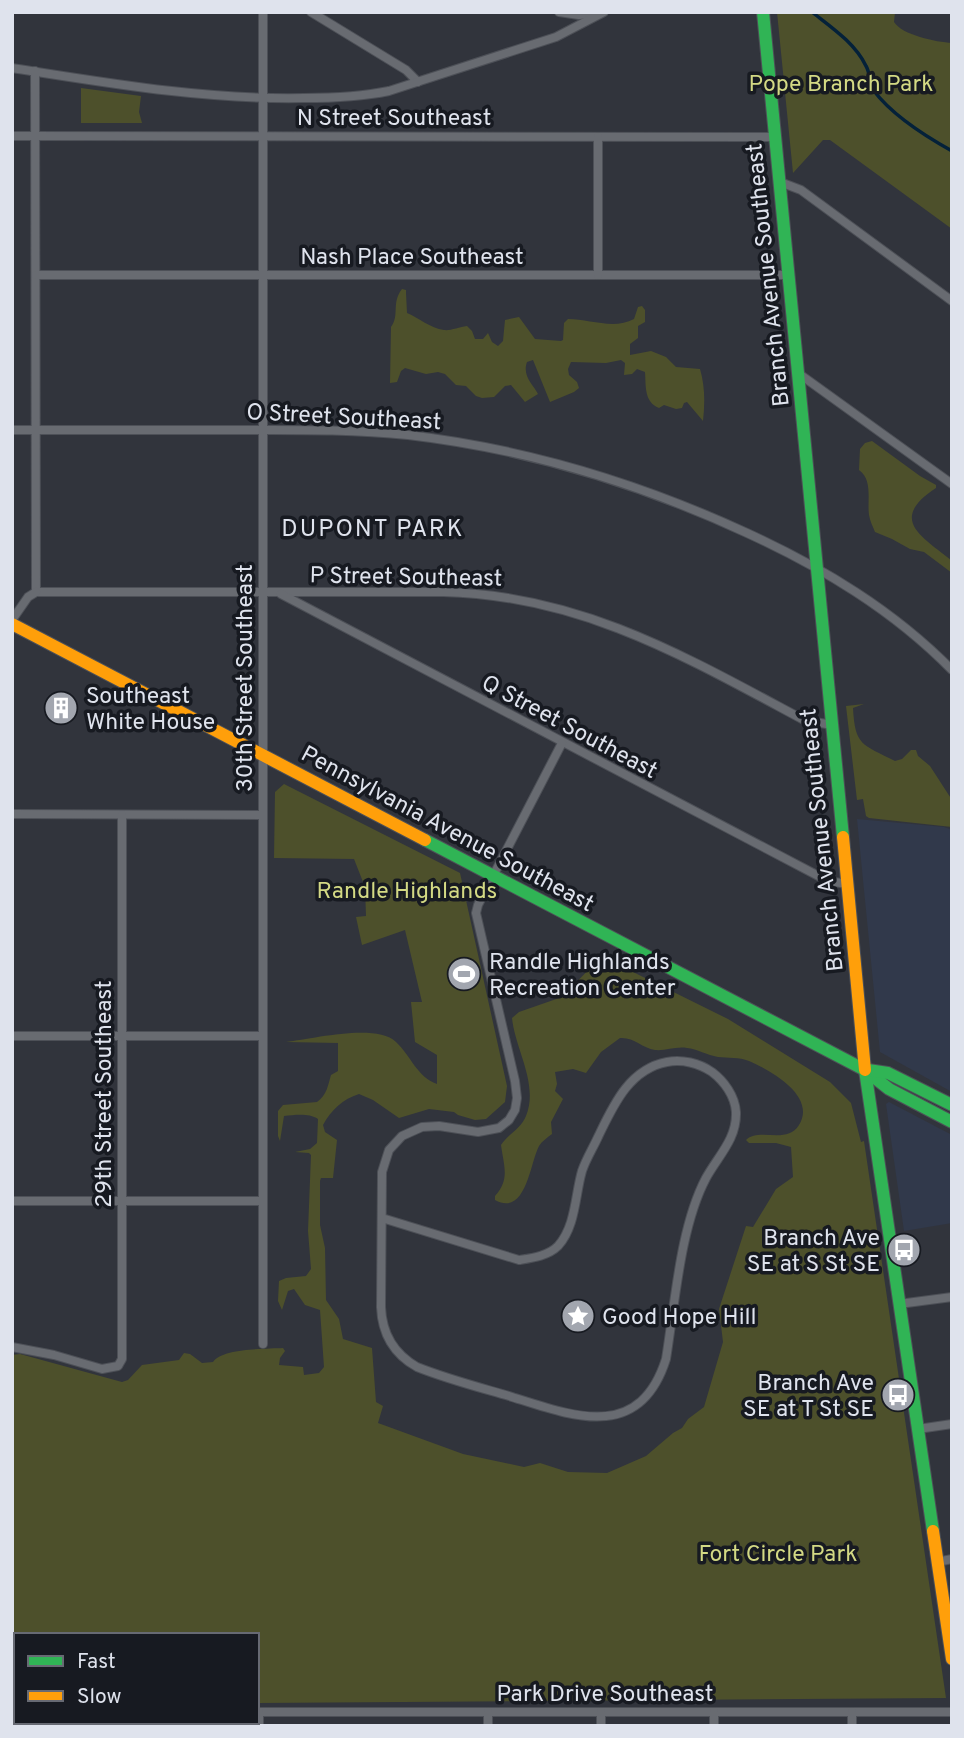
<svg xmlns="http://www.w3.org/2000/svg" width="964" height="1738" font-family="Overpass,sans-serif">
<rect width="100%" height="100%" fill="#31343c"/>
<g fill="#31394b">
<path d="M857,819L944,827L952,830V1092L880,1052Z"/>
<path d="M889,1102L952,1135V1223L904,1231L886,1104Z"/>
</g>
<g fill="#4d502b">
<path d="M777,12H895L894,22C902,35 936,42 952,43V229L830,140H823L793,173Z"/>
<path d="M81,88L141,96L139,112L142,123H81Z"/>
<path d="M402,289L406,290V293L407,313C419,318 430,328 444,330C450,331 459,327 467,326L472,331L475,339H483L488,333L492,342L498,346L503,341L505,320L519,317L535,339L561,341L563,340L564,323L568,319C589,319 614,330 634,319L638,307L642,306L645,310V322L638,326V338L630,344V355L651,351L666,357L676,367L700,369C705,386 705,403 703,421L687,402L684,403L682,408L676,409L664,405L659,408C644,402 646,386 645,372L637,369L632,374L624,375L625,363L621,360L606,363L571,362L568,369L569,375L577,382L579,388L574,392L550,402L533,360L527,362C522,376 533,384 538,394L525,402L511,385L505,386L494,397L482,398L476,396L466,386L456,385L445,374L438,372L426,374L405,368L401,371L397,382L390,383L391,327C400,315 391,303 402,289Z"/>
<path d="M872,441L920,476L936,485V488C887,520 923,537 952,561V573L924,552L910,549L892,539L875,532C873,527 870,521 869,515C867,500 873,480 859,470L860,449L865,443Z"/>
<path d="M864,704L853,708C855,746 862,744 895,761L902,759L911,750H916L918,756L930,766L952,800V827L869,818L866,816L863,799L857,800L846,706Z"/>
<path d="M284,784L460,873L507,1086L505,1102L486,1119L475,1120L458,1115L454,1112L429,1109L399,1118L373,1100L359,1094C343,1099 331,1110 323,1125L325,1132L337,1140L333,1178H321L320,1181V1225L325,1248L326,1300L339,1319L343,1339L372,1348L376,1402L383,1406L378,1423L463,1454L524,1467L540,1463L568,1472L607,1473L646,1456L673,1433L682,1428L688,1419L704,1407L723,1342L719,1309L746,1226L753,1227L776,1189L793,1177L791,1147L776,1143H749L746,1140C759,1127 787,1145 799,1125C817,1096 770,1070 749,1061C739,1057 728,1058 718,1057C707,1055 697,1049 687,1048C676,1046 666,1051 655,1050C642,1048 634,1037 620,1038L601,1052L586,1073L573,1069L555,1072L557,1084L555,1091L563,1099L551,1122L552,1134C547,1138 542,1141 539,1146C530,1163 526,1217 495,1200V1196C510,1179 504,1167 501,1145C508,1134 521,1129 526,1116C539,1084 515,1049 512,1018L519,1012L562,997L597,961H609L629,970L728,1019L830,1082L851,1103L861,1142L864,1141L946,1698L257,1703V1635H16V1722H62L59,1726H12V1355L20,1354L122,1382L128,1380L142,1365L179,1360L184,1353L190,1354L202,1363L213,1362C222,1348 266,1349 283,1348L285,1351L280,1358L279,1365L303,1367L304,1375L319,1373L324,1367L320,1310L305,1305L294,1289L288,1291L282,1310L278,1301L279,1281L286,1278L306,1276L311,1269L308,1231L311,1155L309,1153L295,1152L310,1149L317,1143L318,1119C309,1113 295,1115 284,1116L280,1141L278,1136V1111L283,1105L317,1102C327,1095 328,1085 331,1075L338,1071V1043L286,1042C313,1039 376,1023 396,1042C411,1056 417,1077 437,1084V1055L415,1042L411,1002H422L405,930L362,945L356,917L366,916L365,887L354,859L274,858L275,792Z"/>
</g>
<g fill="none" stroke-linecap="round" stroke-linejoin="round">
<path stroke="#042139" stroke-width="3.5" d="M812,12C831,27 855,43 866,66C871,74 868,84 874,91C893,116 925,136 952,151"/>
<defs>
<g id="street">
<path d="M311,12L406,70L418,82"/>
<path d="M559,12L579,15L597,13"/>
<path d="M12,68C108,83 206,100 304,98C333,98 360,97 389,91L556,37L604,12"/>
<path d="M35,71L36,592"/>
<path d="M12,136L775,137"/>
<path d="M780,182L801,190L952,301"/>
<path d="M36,275H788"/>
<path d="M598,275V137"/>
<path d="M798,373L952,484"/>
<path d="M12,430C86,430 160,430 234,430C292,430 351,429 408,435C527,449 639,483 747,533C823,568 893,610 952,670"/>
<path d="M36,592H443C581,595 686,657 804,720L832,725"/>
<path d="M281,594L828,881L847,884"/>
<path d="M12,620L28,597L36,592"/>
<path d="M12,814L263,815"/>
<path d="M12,1036H262"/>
<path d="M12,1201H262"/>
<path d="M382,1218L519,1260C532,1258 548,1256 558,1246C576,1226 575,1195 582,1171C586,1159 593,1148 598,1137C613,1106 629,1069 667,1062C682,1059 699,1063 712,1072C724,1081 735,1096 736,1112C737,1139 718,1156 706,1178C680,1227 675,1304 666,1359C639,1444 570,1415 509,1396C478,1387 447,1379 417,1367C394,1354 382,1334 381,1307L382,1172L389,1150L402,1136L422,1127L439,1126L478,1132L499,1128L509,1120L515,1110L517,1098L515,1081L476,913L478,905L562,743"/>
<path d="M899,1304L952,1297"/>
<path d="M263,1344V12"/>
<path d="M12,1347L54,1355L102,1369L118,1366L122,1359V815"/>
<path d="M918,1429L952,1424"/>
<path d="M937,1562L952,1559"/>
<path d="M257,1712H952"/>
<path d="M714,1712V1726"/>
<path d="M852,1712V1726"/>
<path d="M124,1726L128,1722"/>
<path d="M259,1726V1712"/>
<path d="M488,1726V1712"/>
<path d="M601,1726V1712"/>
</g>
<g id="fast">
<path d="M763,12L843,837"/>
<path d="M425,840L865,1070L889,1089L952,1122"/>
<path d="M865,1070L933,1531"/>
<path d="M868,1070L888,1073L952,1105"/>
</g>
<g id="slow">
<path d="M12,624L425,840"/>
<path d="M843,837L865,1070"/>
<path d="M933,1531L952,1659"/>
</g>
</defs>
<use href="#street" stroke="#4d5057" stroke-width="10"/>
<use href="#fast" stroke="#4d5057" stroke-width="14"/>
<use href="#slow" stroke="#4d5057" stroke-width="14"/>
<use href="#street" stroke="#686b71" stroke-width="8"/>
<use href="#fast" stroke="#30b455" stroke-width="12"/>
<use href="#slow" stroke="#ff9f0a" stroke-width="12"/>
</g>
<defs>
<symbol id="building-disc" viewBox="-11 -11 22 22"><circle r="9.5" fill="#a2a6af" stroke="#171a21"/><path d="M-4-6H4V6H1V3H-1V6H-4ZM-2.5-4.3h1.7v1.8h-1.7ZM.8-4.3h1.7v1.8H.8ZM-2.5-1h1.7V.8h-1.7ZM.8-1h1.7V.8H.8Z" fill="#fff"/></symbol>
<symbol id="stadium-disc" viewBox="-11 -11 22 22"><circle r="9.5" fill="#a2a6af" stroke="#171a21"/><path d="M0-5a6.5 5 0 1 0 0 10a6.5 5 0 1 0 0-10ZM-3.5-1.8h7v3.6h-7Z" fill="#fff"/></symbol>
<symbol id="bus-disc" viewBox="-11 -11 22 22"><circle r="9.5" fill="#a2a6af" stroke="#171a21"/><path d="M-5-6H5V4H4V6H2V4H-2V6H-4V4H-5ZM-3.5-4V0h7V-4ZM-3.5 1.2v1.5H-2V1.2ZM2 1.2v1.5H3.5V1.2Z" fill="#fff"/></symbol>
<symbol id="sight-disc" viewBox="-11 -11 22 22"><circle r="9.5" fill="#a2a6af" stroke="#171a21"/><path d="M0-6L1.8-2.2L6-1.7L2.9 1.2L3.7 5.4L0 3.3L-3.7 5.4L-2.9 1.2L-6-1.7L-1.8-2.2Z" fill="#fff"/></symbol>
</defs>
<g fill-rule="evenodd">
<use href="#building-disc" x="42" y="689" width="38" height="38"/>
<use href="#stadium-disc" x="445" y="955" width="38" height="38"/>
<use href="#bus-disc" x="885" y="1231" width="38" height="38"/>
<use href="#sight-disc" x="559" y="1297" width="38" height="38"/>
<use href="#bus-disc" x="879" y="1376" width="38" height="38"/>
</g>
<g text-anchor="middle" stroke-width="7" stroke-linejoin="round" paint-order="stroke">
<g font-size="23" fill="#d3d984" stroke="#171a21">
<text x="841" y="91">Pope Branch Park</text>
<text x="407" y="898">Randle Highlands</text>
<text x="778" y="1561">Fort Circle Park</text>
</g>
<g font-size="23" fill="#dfe3ed" stroke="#171a21">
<text x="394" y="125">N Street Southeast</text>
<text x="412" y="264">Nash Place Southeast</text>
<text transform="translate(767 275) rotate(-96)" y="8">Branch Avenue Southeast</text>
<text transform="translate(344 416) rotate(3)" y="8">O Street Southeast</text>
<text transform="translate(406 576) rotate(1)" y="8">P Street Southeast</text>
<text transform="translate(244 678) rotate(-90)" y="8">30th Street Southeast</text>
<text transform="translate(570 726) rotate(28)" y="8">Q Street Southeast</text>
<text transform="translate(448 828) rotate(28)" y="8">Pennsylvania Avenue Southeast</text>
<text transform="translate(821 840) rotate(-96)" y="8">Branch Avenue Southeast</text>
<text transform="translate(103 1094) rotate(-90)" y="8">29th Street Southeast</text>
<text x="605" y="1701">Park Drive Southeast</text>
</g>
<g font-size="23" fill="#dfe3ed" stroke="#171a21" text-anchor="start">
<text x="86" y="703">Southeast<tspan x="86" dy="26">White House</tspan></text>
<text x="489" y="969">Randle Highlands<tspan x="489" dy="26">Recreation Center</tspan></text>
<text x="880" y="1245" text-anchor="end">Branch Ave<tspan x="880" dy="26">SE at S St SE</tspan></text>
<text x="602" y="1324">Good Hope Hill</text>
<text x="874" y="1390" text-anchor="end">Branch Ave<tspan x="874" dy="26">SE at T St SE</tspan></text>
</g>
<g font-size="24" letter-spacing="2" fill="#dfe3ed" stroke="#171a21">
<text x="373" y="536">DUPONT PARK</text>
</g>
</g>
<rect width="964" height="1738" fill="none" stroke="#dfe3ed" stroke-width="28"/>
<rect x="14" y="1633" width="245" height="91" fill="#171a21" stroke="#676a73" stroke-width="2"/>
<rect x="28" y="1656" width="35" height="10" fill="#30b455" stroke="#676a73" stroke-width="2"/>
<text x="77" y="1668" font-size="21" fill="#dfe3ed">Fast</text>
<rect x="28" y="1691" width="35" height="10" fill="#ff9f0a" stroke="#676a73" stroke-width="2"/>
<text x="77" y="1703" font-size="21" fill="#dfe3ed">Slow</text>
</svg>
